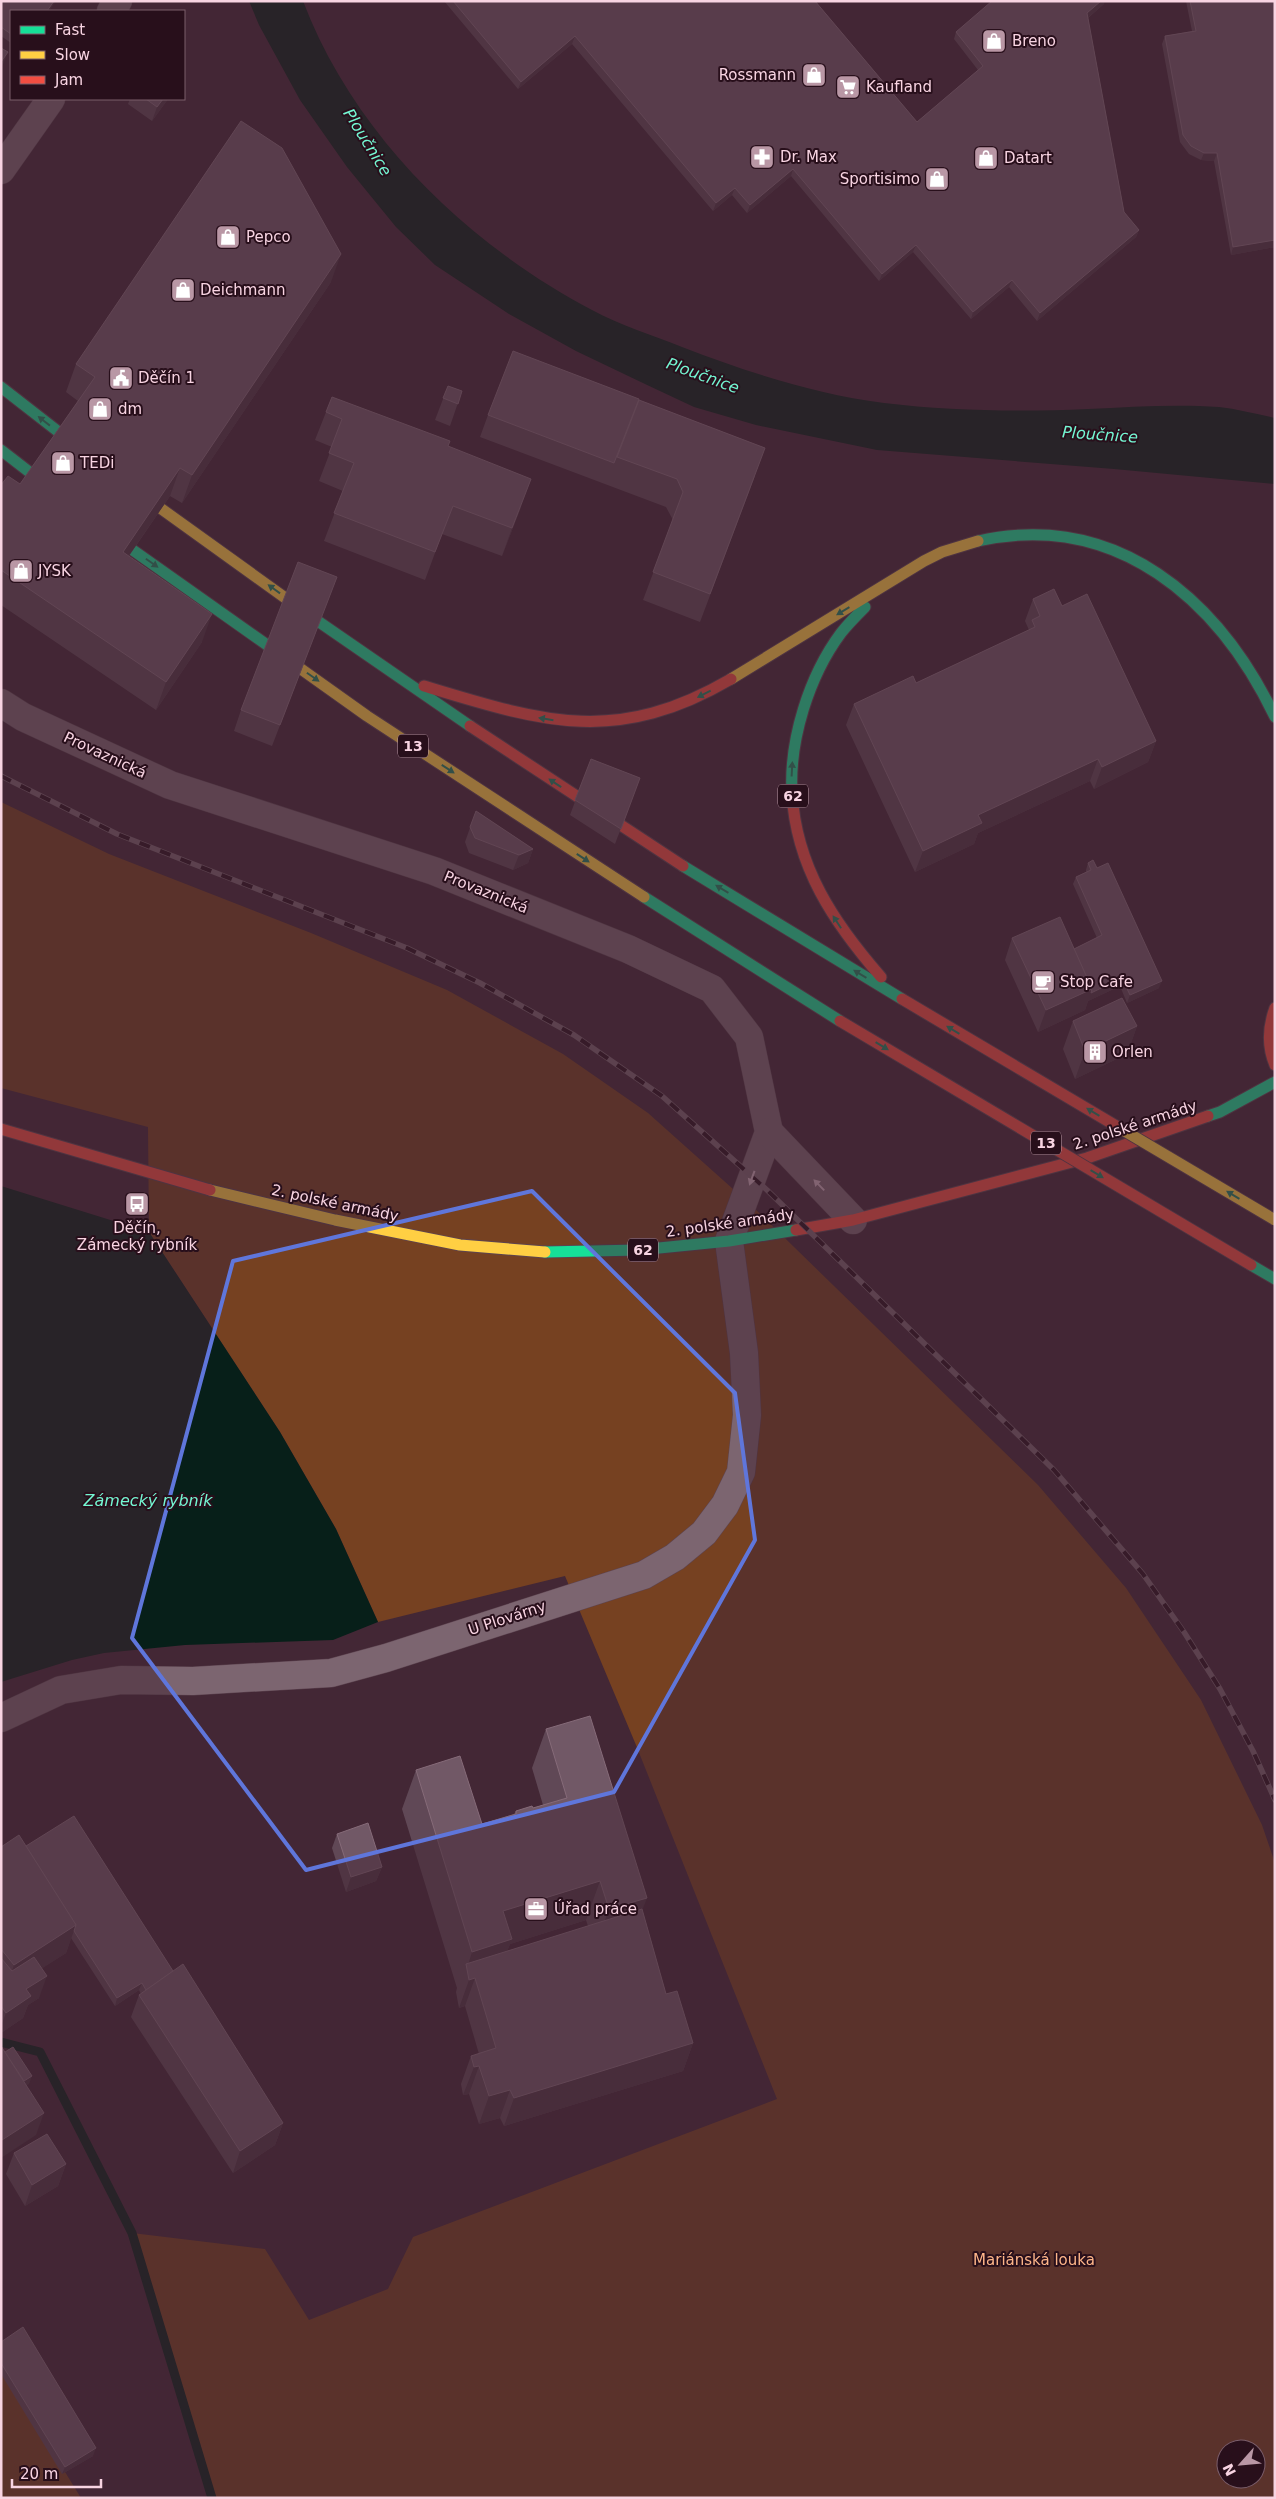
<svg xmlns="http://www.w3.org/2000/svg" width="1276" height="2499" font-family="'DejaVu Sans',sans-serif">
<rect width="100%" height="100%" fill="#432735"/>
<g fill="#764121" fill-rule="evenodd">
<path d="M1,802L109,854L311,933L447,990L563,1054L648,1113L752,1206L1038,1485L1126,1588L1201,1700L1262,1825L1275,1863V2498H212L132,2233L265,2249L309,2320L388,2289L413,2237L777,2099L636,1745L565,1576L378,1622L336,1529L280,1432L149,1232L148,1127L1,1088ZM1226,2449H1256V2479H1226Z"/>
<path d="M1,2368L81,2498H1Z"/>
</g>
<g fill="#071f19">
<path d="M249,1H303C354,135 467,244 592,310C620,325 652,335 682,347C747,372 814,394 884,403C951,411 1021,412 1088,409C1132,407 1175,404 1219,407C1237,409 1256,414 1275,418V484L1114,469L877,450L756,425L694,407L645,384L576,351L509,314L435,265L396,227L347,167L300,100L259,25Z"/>
<path d="M1,1186L149,1232L280,1432L336,1529L378,1622L333,1640L185,1645L104,1653L72,1660L1,1682Z"/>
</g>
<g fill="none" stroke-linecap="round" stroke-linejoin="round">
<path stroke="#071f19" stroke-width="9" d="M1,2042L40,2052L132,2233L212,2498"/>
<defs>
<g id="street">
<path d="M111,11L118,1"/>
<path d="M1,170L51,99"/>
<path d="M1,703L23,717L170,785L434,871L628,949L712,989L749,1037L769,1132L729,1241L744,1353L747,1415L741,1472L725,1505L704,1533L675,1557L644,1575L386,1658L331,1673L193,1681L121,1680L61,1690L1,1718"/>
<path d="M769,1132L853,1220"/>
</g>
<g id="fast">
<path d="M1,387L87,454"/>
<path d="M1,450L59,495"/>
<path d="M103,529L294,664"/>
<path d="M978,541C1117,510 1219,600 1275,717"/>
<path d="M309,615L470,726"/>
<path d="M792,793C789,740 809,676 841,633C848,624 857,615 865,607"/>
<path d="M683,866L902,999"/>
<path d="M644,897L840,1021"/>
<path d="M1208,1116L1220,1112L1275,1082"/>
<path d="M545,1252L639,1250L729,1241L796,1230"/>
<path d="M1251,1265L1275,1279"/>
</g>
<g id="slow">
<path d="M131,487L309,615"/>
<path d="M294,664L367,716L644,897"/>
<path d="M731,679L924,561L942,552L978,541"/>
<path d="M210,1190L335,1220L460,1245L545,1252"/>
</g>
<g id="jam">
<path d="M424,686C543,722 616,746 731,679"/>
<path d="M470,726L683,866"/>
<path d="M792,793C796,867 834,923 881,977"/>
<path d="M1275,1008C1268,1027 1267,1046 1275,1065"/>
<path d="M1,1129L210,1190"/>
<path d="M796,1230L853,1220L1087,1158L1208,1116"/>
</g>
</defs>
<use href="#street" stroke="#5d4450" stroke-width="29"/>
<use href="#fast" stroke="#5d4450" stroke-width="13"/>
<use href="#slow" stroke="#5d4450" stroke-width="13"/>
<use href="#jam" stroke="#5d4450" stroke-width="13"/>
<use href="#street" stroke="#7c6570" stroke-width="28"/>
<use href="#fast" stroke="#16e098" stroke-width="11"/>
<use href="#slow" stroke="#ffcf43" stroke-width="11"/>
<use href="#jam" stroke="#f24e42" stroke-width="11"/>
<defs>
<path id="rail" d="M1,776L117,834L407,948L480,983L574,1035L662,1096L767,1190L1054,1470L1143,1574L1184,1632L1220,1689L1253,1751L1275,1800"/>
</defs>
<use href="#rail" stroke="#7a636e" stroke-width="5.5"/>
<use href="#rail" stroke="#280f1b" stroke-width="4" stroke-dasharray="11" stroke-linecap="butt"/>
<defs>
<path id="slow-bridge" d="M1123,1130L1275,1220"/>
<g id="jam-bridge">
<path d="M902,999L1123,1130"/>
<path d="M840,1021L1251,1265"/>
</g>
</defs>
<use href="#slow-bridge" stroke="#5d4450" stroke-width="13" stroke-linecap="butt"/>
<use href="#jam-bridge" stroke="#5d4450" stroke-width="13" stroke-linecap="butt"/>
<use href="#slow-bridge" stroke="#ffcf43" stroke-width="11"/>
<use href="#jam-bridge" stroke="#f24e42" stroke-width="11"/>
</g>
<g fill="#604856" fill-rule="evenodd">
<path d="M1,1L11,11V43L1,36Z"/>
<path d="M444,1H815L917,122L978,70L954,39L956,32L1104,4L1088,18L1124,212L1139,230L1136,237L1037,321L1009,287L971,319L913,252L879,281L791,176L747,213L732,195L713,211L572,44L518,89Z"/>
<path d="M1186,1H1275V247L1231,255L1214,161L1201,160L1189,154L1180,142L1162,44L1165,36L1192,31Z"/>
<path d="M130,99H168L152,121L128,104Z"/>
<path d="M331,282L182,503L170,496L129,556L202,642L156,710L1,605V485L20,484L78,401L66,392L76,364Z"/>
<path d="M448,386L462,391L450,426L435,420Z"/>
<path d="M332,397L448,446L521,507L502,556L442,534L425,580L324,541L343,491L319,481L332,447L315,440Z"/>
<path d="M639,400L755,476L700,622L643,600L673,520L666,507L480,437L488,415Z"/>
<path d="M337,577L272,746L234,731L241,710Z"/>
<path d="M1033,599L1062,606L1156,741L1148,762L1094,789L1090,781L978,833L974,844L915,872L846,725L854,704L916,683L1029,630L1025,621Z"/>
<path d="M591,759L640,778L615,844L570,815Z"/>
<path d="M476,811L533,849L528,863L513,870L469,853L465,842Z"/>
<path d="M1088,863L1097,868L1159,988L1127,1003L1120,986L1088,1001L1085,1010L1038,1032L1005,960L1012,938L1074,949L1097,938L1073,884L1076,877L1086,872V870Z"/>
<path d="M1073,1021L1137,1026L1127,1054L1075,1079L1063,1049Z"/>
<path d="M546,1729L642,1909L666,1994L693,2043L683,2071L504,2126L500,2118L479,2124L469,2094L463,2095L461,2084L471,2056L479,2054L465,2006L459,2008L456,1992L457,1988L402,1809L416,1770L482,1824L514,1814L516,1811L533,1808L543,1805L532,1768ZM586,1920L588,1926L507,1951L510,1944Z"/>
<path d="M337,1834L382,1867L376,1881L346,1892L332,1848Z"/>
<path d="M26,1846L173,1971L283,2123L275,2145L233,2173L131,2017L139,1995L141,1994L139,1990L115,2006L71,1938L66,1953L42,1968L39,1998L28,2005L23,2018L1,2033V1847Z"/>
<path d="M14,2153L66,2164L58,2186L25,2206L6,2174Z"/>
<path d="M1,2342L93,2456L62,2474L1,2374Z"/>
</g>
<g fill="#4e3543">
<path d="M54,1H56L49,11H47Z"/>
<path d="M1101,1H1105L1104,4L1084,21L1087,13Z"/>
<path d="M575,36L572,44L518,89L521,82Z"/>
<path d="M8,52L1,69V62Z"/>
<path d="M163,99H168L152,121L157,107Z"/>
<path d="M1204,153H1217L1214,161L1201,160Z"/>
<path d="M793,169L791,176L747,213L750,205Z"/>
<path d="M735,188L732,195L713,211L716,203Z"/>
<path d="M1139,230L1136,237L1037,321L1040,313Z"/>
<path d="M1275,240V247L1231,255L1233,247Z"/>
<path d="M916,245L913,252L879,281L882,274Z"/>
<path d="M341,254L331,282L182,503L192,475Z"/>
<path d="M1012,280L1009,287L971,319L973,312Z"/>
<path d="M180,468L170,496L112,580L123,552Z"/>
<path d="M531,479L521,507L502,556L512,528Z"/>
<path d="M212,614L202,642L156,710L166,682Z"/>
<path d="M1156,741L1148,762L1094,789L1102,767Z"/>
<path d="M1098,759L1090,781L978,833L974,844L915,872L923,851L978,815Z"/>
<path d="M533,849L528,863L513,870L519,855Z"/>
<path d="M1122,978L1120,986L1088,1001L1085,1010L1038,1032L1046,1010L1092,989Z"/>
<path d="M1162,981L1159,988L1127,1003L1130,995Z"/>
<path d="M1137,1026L1127,1054L1075,1079L1085,1051Z"/>
<path d="M382,1867L376,1881L346,1892L351,1877Z"/>
<path d="M600,1881L586,1920L510,1944L497,1979L475,1978L465,2006L459,2008L469,1980L467,1968L472,1952L503,1911Z"/>
<path d="M647,1898L632,1937L595,1948L609,1909Z"/>
<path d="M76,1925L66,1953L4,1993L14,1965Z"/>
<path d="M47,1976L39,1998L28,2005L23,2018L1,2033V2026L6,2013L26,1989Z"/>
<path d="M142,1983L139,1990L115,2006L117,1998Z"/>
<path d="M693,2043L683,2071L504,2126L514,2098Z"/>
<path d="M479,2066L469,2094L463,2095L474,2067Z"/>
<path d="M32,2076L29,2084L11,2095L14,2088Z"/>
<path d="M510,2090L500,2118L479,2124L489,2096Z"/>
<path d="M44,2113L36,2135L1,2158V2143L2,2140Z"/>
<path d="M283,2123L275,2145L233,2173L240,2151Z"/>
<path d="M66,2164L58,2186L25,2206L32,2185Z"/>
<path d="M96,2448L93,2456L62,2474L65,2467Z"/>
</g>
<g fill="#715866" stroke="#866b79">
<path d="M1,1H54L47,11H11V34L1,27Z"/>
<path d="M453,1H815L917,122L983,66L956,32L992,1H1101L1087,13L1124,212L1139,230L1040,313L1012,280L973,312L916,245L882,274L793,169L750,205L735,188L716,203L575,36L521,82Z"/>
<path d="M1190,1H1275V240L1233,247L1217,153H1204L1191,146L1183,135L1165,36L1196,31Z"/>
<path d="M1,48L8,52L1,62Z"/>
<path d="M146,99H163L157,107Z"/>
<path d="M241,121L282,148L341,254L192,475L180,468L123,552L212,614L166,682L1,570V485L8,476L20,484L95,377L76,364Z"/>
<path d="M513,351L639,399L614,463L488,415Z"/>
<path d="M448,386L462,391L458,404L443,398Z"/>
<path d="M332,397L450,441L448,446L531,479L512,528L453,506L435,552L334,513L354,463L329,453L342,419L326,412Z"/>
<path d="M639,400L765,448L710,594L653,572L683,492L677,479L617,457Z"/>
<path d="M298,562L337,577L280,725L241,710Z"/>
<path d="M1054,589L1062,606L1087,594L1156,741L1102,767L1098,759L978,815L982,823L923,851L854,704L913,676L916,683L1035,627L1032,620L1040,616L1033,599Z"/>
<path d="M591,759L640,778L621,829L575,800Z"/>
<path d="M476,811L533,849L519,855L475,838L470,827Z"/>
<path d="M1093,860L1097,868L1108,863L1162,981L1130,995L1122,978L1091,993L1092,989L1074,949L1102,935L1076,877L1091,870L1088,863Z"/>
<path d="M1060,917L1092,989L1046,1010L1012,938Z"/>
<path d="M1122,998L1137,1026L1085,1051L1073,1021Z"/>
<path d="M590,1716L647,1898L609,1909L600,1881L503,1911L512,1939L472,1952L416,1770L460,1756L482,1824L516,1814V1811L532,1806L533,1808L567,1798L546,1729Z"/>
<path d="M74,1816L173,1971L146,1990L142,1983L117,1998L74,1931L76,1925L26,1846Z"/>
<path d="M368,1823L382,1867L351,1877L337,1834Z"/>
<path d="M19,1835L76,1925L14,1965L1,1949V1847Z"/>
<path d="M642,1909L666,1994L677,1991L693,2043L514,2098L510,2090L489,2096L479,2066L474,2067L471,2056L496,2048L475,1978L469,1980L466,1964Z"/>
<path d="M34,1957L47,1976L26,1989L31,1996L6,2013L1,2006V1958L12,1971Z"/>
<path d="M183,1964L283,2123L240,2151L139,1995Z"/>
<path d="M1,2046L44,2113L2,2140L1,2139Z"/>
<path d="M13,2047L32,2076L24,2081L5,2052Z"/>
<path d="M47,2134L66,2164L32,2185L14,2153Z"/>
<path d="M23,2327L96,2448L65,2467L1,2363V2342Z"/>
</g>
<defs><path id="oneway-solid" d="M-6-.8H1V-3.2L6.5 0L1 3.2V.8H-6Z" transform="scale(1.25)"/></defs>
<g fill="#1e8260">
<use href="#oneway-solid" transform="translate(44 421) rotate(-142)"/>
<use href="#oneway-solid" transform="translate(152 563) rotate(35)"/>
<use href="#oneway-solid" transform="translate(274 589) rotate(-144)"/>
<use href="#oneway-solid" transform="translate(843 611) rotate(149)"/>
<use href="#oneway-solid" transform="translate(313 677) rotate(35)"/>
<use href="#oneway-solid" transform="translate(704 694) rotate(153)"/>
<use href="#oneway-solid" transform="translate(546 719) rotate(-171)"/>
<use href="#oneway-solid" transform="translate(448 769) rotate(33)"/>
<use href="#oneway-solid" transform="translate(792 769) rotate(-87)"/>
<use href="#oneway-solid" transform="translate(555 783) rotate(-146)"/>
<use href="#oneway-solid" transform="translate(583 858) rotate(33)"/>
<use href="#oneway-solid" transform="translate(722 889) rotate(-149)"/>
<use href="#oneway-solid" transform="translate(837 922) rotate(-123)"/>
<use href="#oneway-solid" transform="translate(860 974) rotate(-149)"/>
<use href="#oneway-solid" transform="translate(953 1030) rotate(-149)"/>
<use href="#oneway-solid" transform="translate(882 1046) rotate(31)"/>
<use href="#oneway-solid" transform="translate(1093 1112) rotate(-149)"/>
<use href="#oneway-solid" transform="translate(1097 1174) rotate(31)"/>
<use href="#oneway-solid" transform="translate(1233 1195) rotate(-149)"/>
</g>
<g fill="#cdadba">
<use href="#oneway-solid" transform="translate(752 1178) rotate(110)"/>
<use href="#oneway-solid" transform="translate(819 1185) rotate(-134)"/>
</g>
<path d="M0 0H1276V2499H0ZM532,1191L735,1393L755,1540L614,1792L306,1870L132,1638L233,1261Z" fill="#432735" fill-opacity=".55" fill-rule="evenodd"/>
<path fill="none" stroke="#5f76db" stroke-width="4" stroke-linejoin="round" d="M532,1191L735,1393L755,1540L614,1792L306,1870L132,1638L233,1261Z"/>
<defs>
<symbol id="shop-square" viewBox="-11 -11 22 22"><rect x="-9" y="-9" width="18" height="18" rx="4" fill="#b997a5" stroke="#280f1b"/><path d="M-5-2.5h2.3a2.7 3.5 0 0 1 5.4 0H5L5.5 6h-11ZM-1.5-2.5h3a1.5 2.3 0 0 0-3 0Z" fill="#fff"/></symbol>
<symbol id="supermarket-square" viewBox="-11 -11 22 22"><rect x="-9" y="-9" width="18" height="18" rx="4" fill="#b997a5" stroke="#280f1b"/><path d="M-6-5.5h2.5l.6 2H6L4.5 2H-2.5L-4.4-4H-6ZM-1.5 3.2a1.3 1.3 0 1 0 .1 0ZM3 3.2a1.3 1.3 0 1 0 .1 0Z" fill="#fff"/></symbol>
<symbol id="pharmacy-square" viewBox="-11 -11 22 22"><rect x="-9" y="-9" width="18" height="18" rx="4" fill="#b997a5" stroke="#280f1b"/><path d="M-2-6h4v4h4v4h-4v4h-4v-4h-4v-4h4Z" fill="#fff"/></symbol>
<symbol id="civic-square" viewBox="-11 -11 22 22"><rect x="-9" y="-9" width="18" height="18" rx="4" fill="#b997a5" stroke="#280f1b"/><path d="M-.6-6.5H3V-4.5H.6V-3L4-1V1h2V6H-6V1h2V-1L-.6-3ZM-1.2 2.5V6h2.4V2.5Z" fill="#fff"/></symbol>
<symbol id="cafe-square" viewBox="-11 -11 22 22"><rect x="-9" y="-9" width="18" height="18" rx="4" fill="#b997a5" stroke="#280f1b"/><path d="M-5.5-4.5H6V0H3Q3 3.5 0 3.5H-2.5Q-5.5 3.5-5.5 0ZM3-3.2v2h1.7v-2ZM-6 4.5H4V6H-6Z" fill="#fff"/></symbol>
<symbol id="building-square" viewBox="-11 -11 22 22"><rect x="-9" y="-9" width="18" height="18" rx="4" fill="#b997a5" stroke="#280f1b"/><path d="M-4-6H4V6H1V3H-1V6H-4ZM-2.5-4.3h1.7v1.8h-1.7ZM.8-4.3h1.7v1.8H.8ZM-2.5-1h1.7V.8h-1.7ZM.8-1h1.7V.8H.8Z" fill="#fff"/></symbol>
<symbol id="bus-square" viewBox="-11 -11 22 22"><rect x="-9" y="-9" width="18" height="18" rx="4" fill="#b997a5" stroke="#280f1b"/><path d="M-5-6H5V4H4V6H2V4H-2V6H-4V4H-5ZM-3.5-4V0h7V-4ZM-3.5 1.2v1.5H-2V1.2ZM2 1.2v1.5H3.5V1.2Z" fill="#fff"/></symbol>
<symbol id="office-square" viewBox="-11 -11 22 22"><rect x="-9" y="-9" width="18" height="18" rx="4" fill="#b997a5" stroke="#280f1b"/><path d="M-6-3h4V-5.5h4V-3h4V5H-6ZM-1-4.5V-3h2v-1.5ZM-6 0V1H6V0Z" fill="#fff"/></symbol>
</defs>
<g fill-rule="evenodd">
<use href="#shop-square" x="980" y="27" width="28" height="28"/>
<use href="#shop-square" x="800" y="61" width="28" height="28"/>
<use href="#supermarket-square" x="834" y="73" width="28" height="28"/>
<use href="#pharmacy-square" x="748" y="143" width="28" height="28"/>
<use href="#shop-square" x="972" y="144" width="28" height="28"/>
<use href="#shop-square" x="923" y="165" width="28" height="28"/>
<use href="#shop-square" x="214" y="223" width="28" height="28"/>
<use href="#shop-square" x="169" y="276" width="28" height="28"/>
<use href="#civic-square" x="107" y="364" width="28" height="28"/>
<use href="#shop-square" x="86" y="395" width="28" height="28"/>
<use href="#shop-square" x="49" y="449" width="28" height="28"/>
<use href="#shop-square" x="7" y="557" width="28" height="28"/>
<use href="#cafe-square" x="1029" y="968" width="28" height="28"/>
<use href="#building-square" x="1081" y="1038" width="28" height="28"/>
<use href="#bus-square" x="123" y="1190" width="28" height="28"/>
<use href="#office-square" x="522" y="1895" width="28" height="28"/>
</g>
<g text-anchor="middle" stroke-width="4" stroke-linejoin="round" paint-order="stroke">
<g fill="#280f1b" stroke="#ba99a6" stroke-width="1">
<rect x="398" y="734.5" width="30" height="23" rx="4"/>
<rect x="778" y="784.5" width="30" height="23" rx="4"/>
<rect x="1031" y="1131.5" width="30" height="23" rx="4"/>
<rect x="628" y="1238.5" width="30" height="23" rx="4"/>
</g>
<g font-size="14" font-weight="bold" fill="#f8d4e2">
<text x="413" y="751">13</text>
<text x="793" y="801">62</text>
<text x="1046" y="1148">13</text>
<text x="643" y="1255">62</text>
</g>
<g font-size="15" fill="#f8d4e2" stroke="#280f1b" text-anchor="start">
<text x="1012" y="46">Breno</text>
<text x="796" y="80" text-anchor="end">Rossmann</text>
<text x="866" y="92">Kaufland</text>
<text x="780" y="162">Dr. Max</text>
<text x="1004" y="163">Datart</text>
<text x="920" y="184" text-anchor="end">Sportisimo</text>
<text x="246" y="242">Pepco</text>
<text x="200" y="295">Deichmann</text>
<text x="138" y="383">Děčín 1</text>
<text x="118" y="414">dm</text>
<text x="80" y="468">TEDi</text>
<text x="38" y="576">JYSK</text>
<text x="1060" y="987">Stop Cafe</text>
<text x="1112" y="1057">Orlen</text>
<text x="137" y="1233" text-anchor="middle">Děčín,<tspan x="137" dy="17">Zámecký rybník</tspan></text>
<text x="554" y="1914">Úřad práce</text>
</g>
<g font-size="15" fill="#f8d4e2" stroke="#280f1b">
<text transform="translate(105 755) rotate(25)" y="5">Provaznická</text>
<text transform="translate(486 892) rotate(22)" y="5">Provaznická</text>
<text transform="translate(1135 1125) rotate(-18)" y="5">2. polské armády</text>
<text transform="translate(335 1203) rotate(12)" y="5">2. polské armády</text>
<text transform="translate(730 1223) rotate(-8)" y="5">2. polské armády</text>
<text transform="translate(507 1618) rotate(-18)" y="5">U Plovárny</text>
</g>
<g font-size="15" fill="#fdb589" stroke="#280f1b">
<text x="1034" y="2265">Mariánská louka</text>
</g>
<g font-size="16" font-style="italic" fill="#74f6d2" stroke="#280f1b">
<text transform="translate(368 142) rotate(58)" y="6">Ploučnice</text>
<text transform="translate(703 375) rotate(20)" y="6">Ploučnice</text>
<text transform="translate(1100 434) rotate(4)" y="6">Ploučnice</text>
<text x="148" y="1506">Zámecký rybník</text>
</g>
</g>
<rect width="1276" height="2499" fill="none" stroke="#f8d4e2" stroke-width="5"/>
<rect x="10" y="10" width="175" height="90" fill="#280f1b" stroke="#7b5e6b"/>
<rect x="20" y="26" width="25" height="8" fill="#16e098" stroke="#7b5e6b"/>
<text x="55" y="35" font-size="15" fill="#f8d4e2">Fast</text>
<rect x="20" y="51" width="25" height="8" fill="#ffcf43" stroke="#7b5e6b"/>
<text x="55" y="60" font-size="15" fill="#f8d4e2">Slow</text>
<rect x="20" y="76" width="25" height="8" fill="#f24e42" stroke="#7b5e6b"/>
<text x="55" y="85" font-size="15" fill="#f8d4e2">Jam</text>
<g transform="translate(1241 2464) rotate(243)"><circle r="24" fill="#280f1b" stroke="#7b5e6b"/>
<path d="M0-4L9 19L0 12L-9 19Z" fill="#b997a5"/>
<text y="-8" font-size="14" font-weight="bold" text-anchor="middle" fill="#f8d4e2">N</text>
</g>
<path d="M12 2479v8h89v-8" fill="none" stroke="#f8d4e2" stroke-width="2.5"/>
<text x="20" y="2479" font-size="15" fill="#f8d4e2" stroke="#280f1b" stroke-width="4" paint-order="stroke">20 m</text>
</svg>
